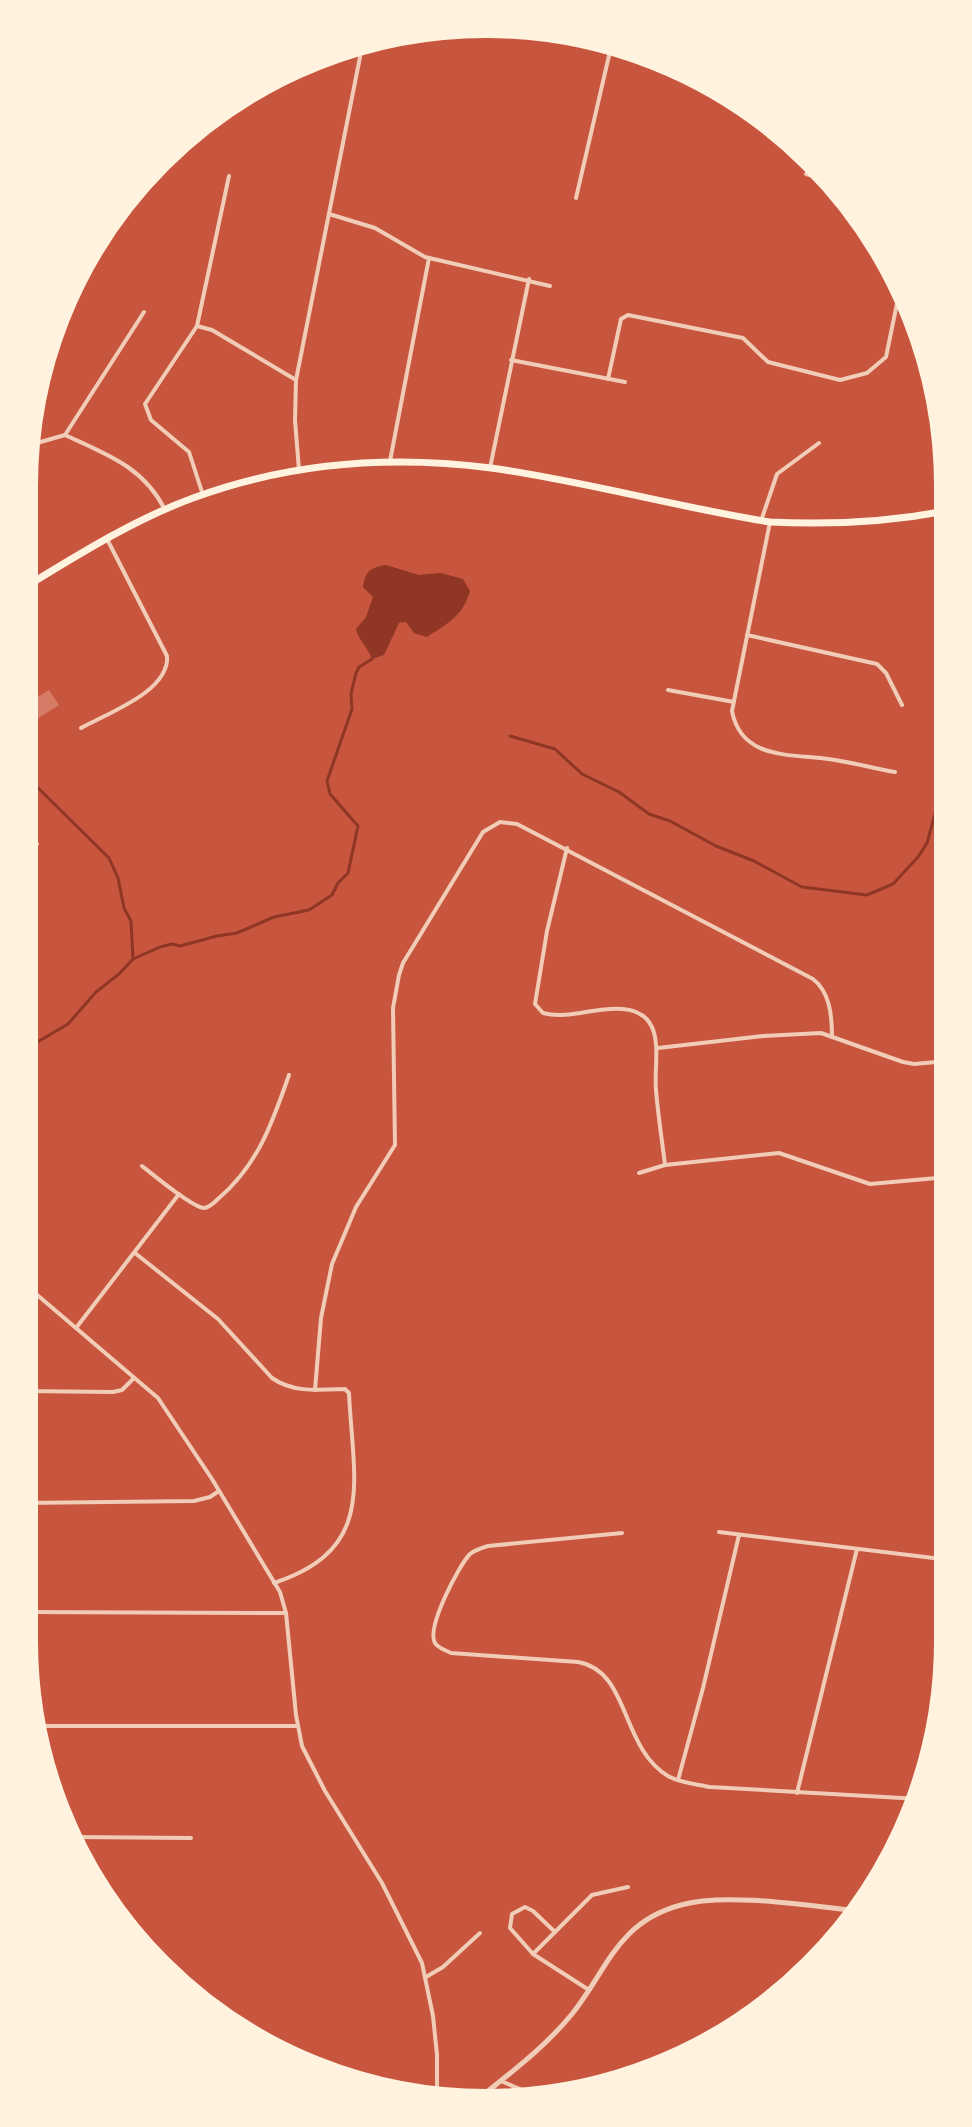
<svg xmlns="http://www.w3.org/2000/svg" width="972" height="2127" font-family="'Nunito Sans',sans-serif">
<rect width="100%" height="100%" fill="#c8553d"/>
<path fill="#8f3625" d="M386,565L419,575L441,573L463,579L470,591C463,616 447,624 427,637L414,633L406,622L399,623L384,655L372,659C368,648 358,639 356,629L366,617L373,597L363,587C366,571 369,568 386,565Z"/>
<g fill="none" stroke-linecap="round" stroke-linejoin="round">
<g stroke="#8f3625" stroke-width="3">
<path d="M510,736L555,749L582,774L619,792L649,814L670,821L716,846L754,861L802,887L867,895L893,884L918,857L927,843L947,770"/>
<path d="M22,778L33,783L109,858L118,878L124,908L131,921L133,959"/>
<path d="M22,1051L68,1024L96,992L119,974L133,959L160,947L172,944L180,946L217,936L237,933L274,917L309,910L332,895L338,883L348,873L358,826L330,794L327,781L352,709L351,694L356,673L359,667L372,659"/>
</g>
</g>
<path fill="#d67c66" d="M22,668L39,696L49,690L59,705L26,726L22,720Z"/>
<g fill="none" stroke-linecap="round" stroke-linejoin="round">
<g stroke="#f1ccb7" stroke-width="4">
<path d="M806,174L831,181"/>
<path d="M576,198L611,47"/>
<path d="M329,214L375,228L425,257L550,286"/>
<path d="M197,326L212,330L296,380"/>
<path d="M511,360L625,382"/>
<path d="M608,379L621,319L628,315L743,338L768,362L840,380L867,373L886,357L901,284"/>
<path d="M65,435C106,454 144,467 165,510"/>
<path d="M30,445L65,435L144,312"/>
<path d="M390,461L429,258"/>
<path d="M490,468L529,279"/>
<path d="M299,470L295,420L296,380L362,47"/>
<path d="M203,495L189,452L151,420L145,404L197,326L229,176"/>
<path d="M761,521L777,474L819,443"/>
<path d="M770,522L732,711C741,759 789,754 828,759C850,762 873,768 895,772"/>
<path d="M747,635L877,664L886,673L902,705"/>
<path d="M668,690L734,702"/>
<path d="M81,728C108,713 170,691 167,656L107,539"/>
<path d="M22,846L37,844"/>
<path d="M567,848L547,931L535,1004L543,1013C569,1020 597,1006 623,1009C669,1013 653,1063 656,1090C658,1115 662,1140 665,1165"/>
<path d="M658,1048L763,1036L821,1033L903,1062L914,1064L948,1061"/>
<path d="M22,1128L35,1119"/>
<path d="M142,1166C152,1174 193,1208 204,1208C209,1208 215,1202 219,1198C258,1165 273,1121 289,1075"/>
<path d="M639,1173L665,1165L779,1153L870,1184L948,1177"/>
<path d="M135,1253L218,1319L272,1378C293,1393 319,1390 345,1389L349,1393C353,1481 377,1549 274,1583"/>
<path d="M22,1282L158,1398L212,1479L280,1592L286,1613L296,1715L302,1746L325,1791L382,1883L422,1963L433,2016L437,2055V2096"/>
<path d="M76,1328L179,1194"/>
<path d="M315,1390L321,1318L332,1264L356,1207L395,1145L393,1008L399,975L403,963L483,832L500,822L517,824L813,979C830,992 832,1016 832,1037"/>
<path d="M22,1391L113,1392L122,1390L134,1378"/>
<path d="M22,1503L194,1501L210,1497L219,1491"/>
<path d="M719,1532L950,1560"/>
<path d="M622,1533L488,1546C481,1548 475,1550 470,1554C459,1565 426,1628 435,1643C438,1648 445,1650 451,1653L578,1662C630,1671 620,1747 668,1776C680,1783 696,1784 710,1787L919,1799"/>
<path d="M22,1612L286,1613"/>
<path d="M36,1726H298"/>
<path d="M678,1780L703,1688L739,1535"/>
<path d="M797,1793L857,1549"/>
<path d="M915,1799L934,1721"/>
<path d="M74,1837L191,1838"/>
<path d="M555,1932L533,1911L525,1907L512,1914L510,1928L533,1954L589,1990"/>
<path d="M533,1954L592,1895L628,1887"/>
<path d="M426,1977L443,1967L480,1933"/>
<path d="M501,2081L536,2096"/>
</g>
<path stroke="#f1ccb7" stroke-width="5" d="M482,2096C514,2070 546,2046 572,2014C608,1969 617,1922 681,1905C725,1892 811,1906 857,1911"/>
<path stroke="#fff3e0" stroke-width="7" d="M22,589C76,556 133,520 193,498C288,463 390,455 491,468C584,481 676,507 770,522C829,525 888,522 946,511"/>
</g>
<path d="M0 0H972V2127H0ZM486 36H486A450 450 0 0 1 936 486V1641A450 450 0 0 1 486 2091H486A450 450 0 0 1 36 1641V486A450 450 0 0 1 486 36Z" fill="#fff3e0" fill-rule="evenodd"/>
<path fill="none" stroke="#fff3e0" stroke-width="4" d="M486 36H486A450 450 0 0 1 936 486V1641A450 450 0 0 1 486 2091H486A450 450 0 0 1 36 1641V486A450 450 0 0 1 486 36Z"/>
</svg>
